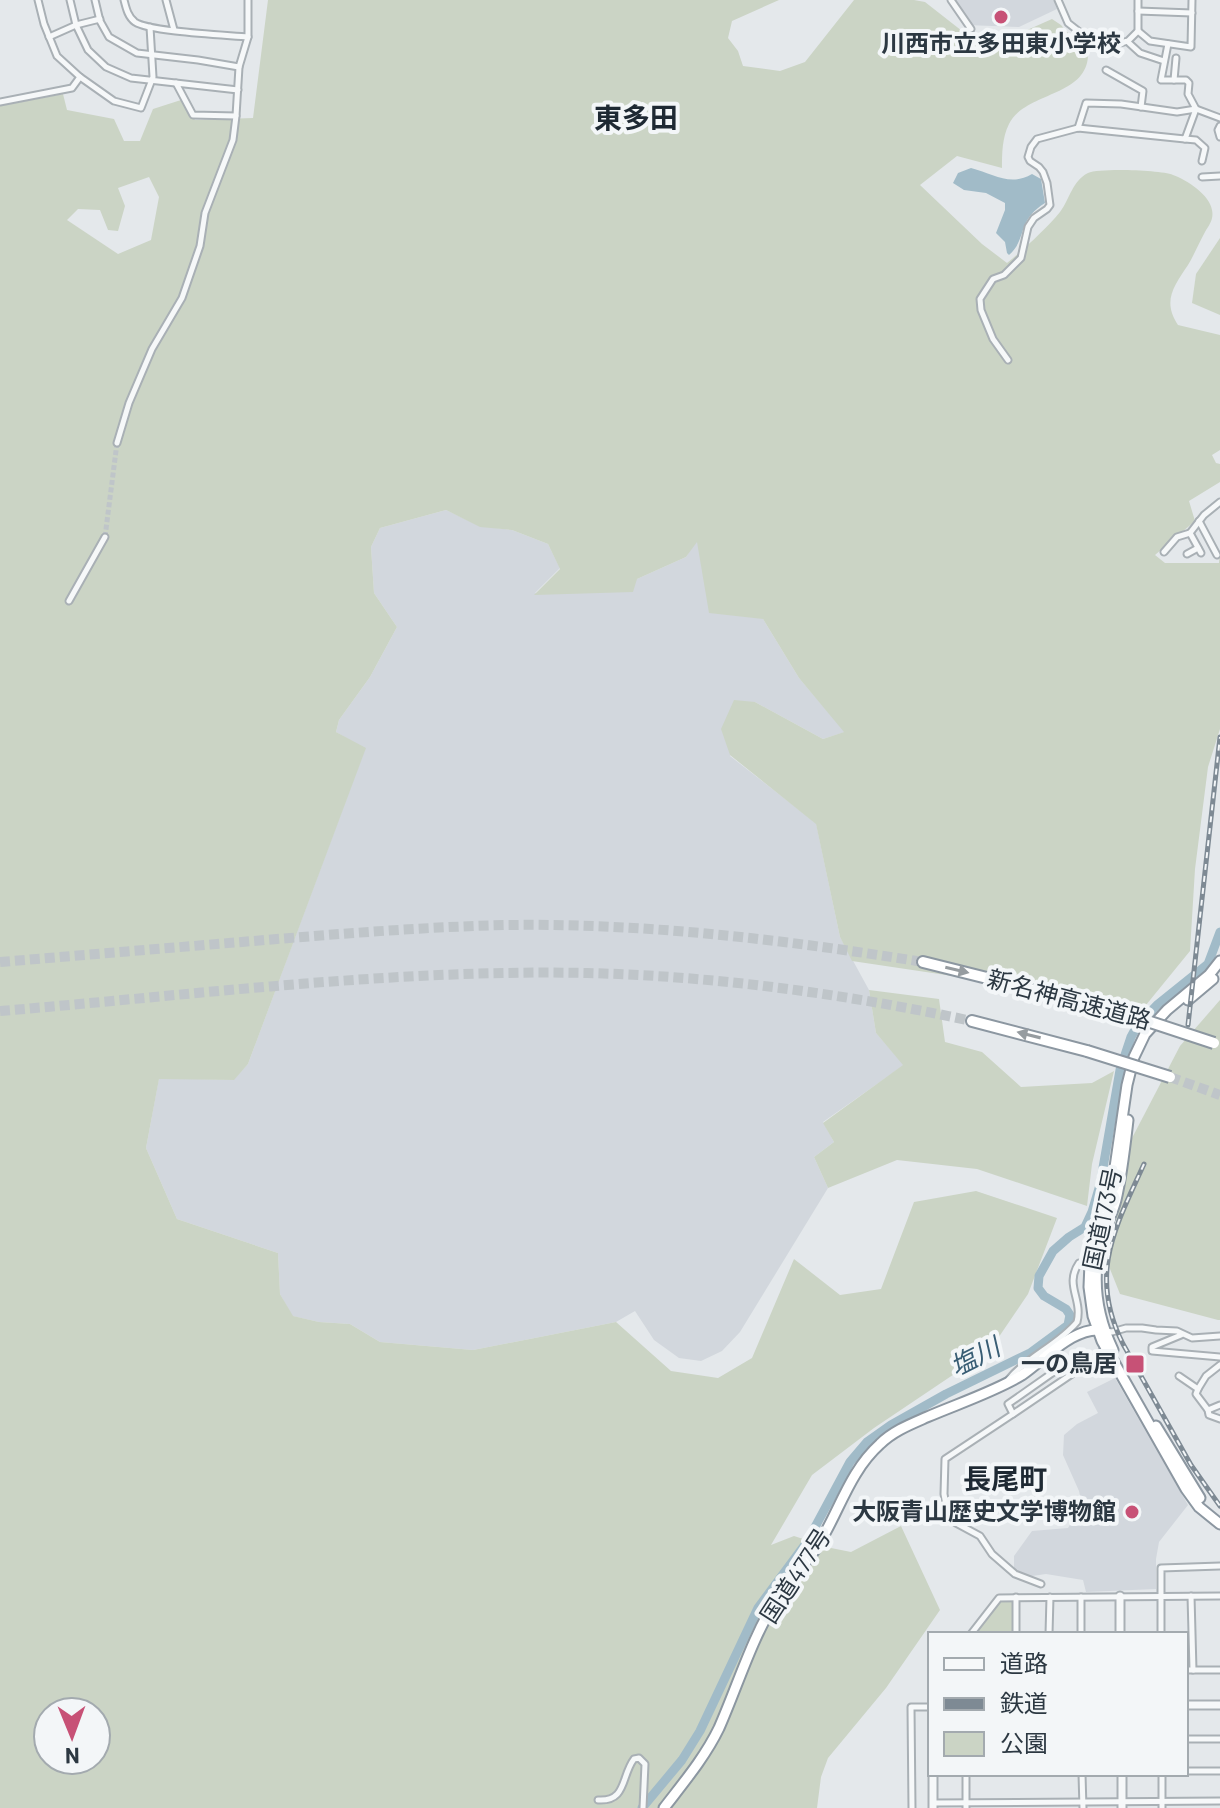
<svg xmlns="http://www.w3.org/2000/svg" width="1220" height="1808" font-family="Barlow,'Noto Sans JP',sans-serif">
<rect width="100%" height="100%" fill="#e4e8eb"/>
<g fill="#d2d7dd">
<path d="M952,0H1054L1057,9L1019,27L967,25Z"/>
<path d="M446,510L480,526L512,530L548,544L560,568L535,593L637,579L686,557L697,540L763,619L799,678L845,732L823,739L755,702L730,756L816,823L840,937L869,990L876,1033L904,1065L823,1122L834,1142L814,1157L828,1188L740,1332L722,1351L701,1361L679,1358L654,1340L635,1311L616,1322L473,1350L380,1342L350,1324L319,1322L292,1316L280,1294L278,1253L177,1219L146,1148L159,1078L233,1080L248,1064L365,749L336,732L339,720L370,677L397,627L374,593L371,547L380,528Z"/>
<path d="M1115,1378L1188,1505L1159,1542L1156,1559V1589L1086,1592L1083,1580L1046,1574L1025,1577L1014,1572V1556L1032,1531L1068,1528L1082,1505L1079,1491L1063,1455L1064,1435L1077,1424L1098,1413L1087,1392Z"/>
</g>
<g fill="#cbd4c5" fill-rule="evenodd">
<path d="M268,0H779L732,21L728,38L738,51L743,66L780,71L805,62L854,0H914L925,2L971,38L1014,36L1052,19L1061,25L1088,56C1086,97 1025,92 1009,124C1002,138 1002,154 1002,168L957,156L920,185L982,244L1007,263C1024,249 1046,229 1060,212C1070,199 1072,181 1088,173C1100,168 1160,170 1173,175C1187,180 1210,195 1212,210C1214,220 1209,225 1205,232C1199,243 1194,255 1188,265C1174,286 1162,301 1178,325L1220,335V450L1212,455L1216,463L1220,464V482L1189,501L1195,521L1155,555L1165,563H1219L1220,550V729L1208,767L1195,869L1190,951L1146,1005L852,961L840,937L816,824L730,755L721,729L734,700L755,702L823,739L844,732L799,678L763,619L709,613L697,542L686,557L637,579L633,592L534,595L560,569L548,544L512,530L480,527L446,510L380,528L371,547L374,593L397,627L370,677L339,720L336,732L366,748L248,1064L234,1080L159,1079L146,1148L177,1219L278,1253L280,1294L293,1316L319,1322L350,1324L380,1342L473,1350L616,1322L671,1371L718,1378L752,1358L794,1259L840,1295L881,1289L914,1202L976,1191L1057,1218L1028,1294L990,1350L874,1428L812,1475L771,1545L794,1536L831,1548L851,1552L901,1526L940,1610L886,1688L828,1758L821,1777L817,1808H0V106L63,94L67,110L114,119L124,141H140L153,109L181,100L195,120L253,118ZM149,177L159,197L151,240L118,254L67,220L78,209L100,210L108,230L118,231L125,206L118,188ZM48,1712H96V1760H48Z"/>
<path d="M1220,238V315L1192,303L1196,274Z"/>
<path d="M869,990L939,999L945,1042L982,1052L1021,1087L1092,1083L1114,1071L1092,1164L1087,1206L977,1169L897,1160L828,1188L814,1157L834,1142L823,1123L903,1065L876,1033Z"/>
<path d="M1220,1000V1320H1218L1120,1294L1108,1264L1131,1140L1180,1046Z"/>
<path d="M1001,1599H1015V1634H974Z"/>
</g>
<path fill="#a1bbc8" d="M971,168C994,174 1010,187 1032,174L1041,179L1045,203C1016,221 1028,238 1009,255L1007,253L1005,242L996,233L1005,210V203L986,193L964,190L953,183L958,173Z"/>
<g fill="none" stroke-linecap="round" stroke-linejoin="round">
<path stroke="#a1bbc8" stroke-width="9" d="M642,1808L682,1760L700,1731L758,1608L807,1542L850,1462L867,1442L891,1425L946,1394L1030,1353L1068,1325L1070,1315L1066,1309L1044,1296L1038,1288L1039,1276L1053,1251L1069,1237L1085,1227L1092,1212L1100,1185L1120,1070L1131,1037L1137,1026L1157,1005L1208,964L1220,932"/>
<path stroke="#bfc5c9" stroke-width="5" stroke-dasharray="5 2.5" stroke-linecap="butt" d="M105,537L117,443"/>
<g stroke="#bfc5c9" stroke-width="10" stroke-dasharray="10 5" stroke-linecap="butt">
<path d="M0,962C84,955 169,948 253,941C338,934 422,927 507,925C647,923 786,940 923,962"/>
<path d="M0,1011C194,995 392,969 587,973C716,976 845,994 972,1021"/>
<path d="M1170,1077L1220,1095"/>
</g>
<defs>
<g id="minor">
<path d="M38,0L44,24L57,56L80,77L114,101L141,108L153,77L150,27"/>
<path d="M70,0L76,25L88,50L106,67L131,78L238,90"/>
<path d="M95,0L100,21L109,37L137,53L198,60L239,67"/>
<path d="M124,0C126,8 128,17 135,22C150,32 226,35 248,37"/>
<path d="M166,0L174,30"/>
<path d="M951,0L971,29"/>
<path d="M1058,0L1068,23L1086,37L1109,46L1128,41L1138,31V0"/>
<path d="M1138,11L1192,13"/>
<path d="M1138,31L1150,41L1191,47L1192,0"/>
<path d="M49,37L76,25L100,19"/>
<path d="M1129,43L1140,53L1164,61"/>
<path d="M1168,44L1161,80H1186L1189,83L1188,94L1196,109"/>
<path d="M1106,70L1143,91L1141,107"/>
<path d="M1174,80L1176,58"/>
<path d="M176,83L193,115L236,116"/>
<path d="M0,102L72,88L80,77"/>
<path d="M1220,126L1218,130L1220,137"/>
<path d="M1078,128L1086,103L1121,104L1177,112L1196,109L1220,118"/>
<path d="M1185,139L1196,140L1205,148L1202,161"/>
<path d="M1202,177L1220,176"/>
<path d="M1008,360L993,339L981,310L980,299L993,279L1004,275L1021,258L1028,227L1034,218L1047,209L1050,205L1047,183L1043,172L1039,167L1030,161L1028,157L1031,147L1037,139L1078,128L1185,139L1196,109"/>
<path d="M117,443L129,403L152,349L182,298L200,246L205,213L233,140L236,116L239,67L248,37V0"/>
<path d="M1199,521L1217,555"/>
<path d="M1190,533L1201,553"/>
<path d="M1164,552L1177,537L1190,533L1204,515L1220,502"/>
<path d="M1187,554L1198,548"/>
<path d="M69,601L105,537"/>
<path d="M1106,1331L1112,1332L1126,1328H1142L1156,1330L1177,1331L1192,1338L1220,1336"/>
<path d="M1181,1335L1152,1347V1351L1220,1357"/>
<path d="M1072,1374L1065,1364L1008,1404L1013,1414L1072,1374L1105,1349"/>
<path d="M1179,1376L1198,1389L1196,1394L1208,1410L1209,1415L1220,1419"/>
<path d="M1009,1379C1028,1356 1058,1345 1077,1322C1083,1299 1064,1285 1079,1263H1090"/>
<path d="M1198,1389L1206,1376L1220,1365"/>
<path d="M1208,1410L1220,1405"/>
<path d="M1013,1414L945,1459L944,1494L946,1505L956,1523L980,1536L992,1554L1015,1574L1041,1584"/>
<path d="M1191,1596L1193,1670"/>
<path d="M1016,1597V1634"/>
<path d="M1081,1597V1634"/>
<path d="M971,1634L999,1598L1220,1596"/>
<path d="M1049,1634L1050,1597"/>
<path d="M1161,1634V1568L1220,1566"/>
<path d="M1186,1670H1220"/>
<path d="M1186,1739H1220"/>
<path d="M1186,1771H1220"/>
<path d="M966,1774V1808"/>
<path d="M1082,1774L1083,1808"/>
<path d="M1162,1774V1808"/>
<path d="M598,1800C627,1802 621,1776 634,1759L639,1758L645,1764L643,1808"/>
<path d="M933,1803L1220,1801"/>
<path d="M912,1808L911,1707H930"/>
</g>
<g id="tertiary">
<path d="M1120,1596V1634"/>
<path d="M1186,1705H1220"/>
<path d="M933,1774V1808"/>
<path d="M1122,1774V1808"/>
</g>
<g id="trunk">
<path d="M1220,961L1209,975L1167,1010L1145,1034L1134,1057L1127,1085L1113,1181L1090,1263L1089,1287L1093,1316L1102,1341L1186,1489L1199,1507L1220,1524"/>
<path d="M1188,1000L1213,979"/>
<path d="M1113,1350C1096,1314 1091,1274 1103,1235C1107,1223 1113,1212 1116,1200C1122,1174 1125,1146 1128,1120"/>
<path d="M1156,1426L1200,1498"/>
<path d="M664,1808C684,1782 705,1757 719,1728C738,1685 751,1640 776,1600C789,1579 808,1563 820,1542C840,1509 850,1471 880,1444C893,1431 911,1424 927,1417C957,1404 994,1392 1022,1375C1044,1360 1077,1323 1105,1331"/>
</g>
<g id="motorway">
<path d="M923,962L991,979"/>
<path d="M972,1021L1087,1051"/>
</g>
</defs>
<use href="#minor" stroke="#a9b0b5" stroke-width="9"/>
<use href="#tertiary" stroke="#a9b0b5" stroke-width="11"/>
<use href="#trunk" stroke="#8c97a1" stroke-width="13"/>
<use href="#motorway" stroke="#8c97a1" stroke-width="14"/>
<use href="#minor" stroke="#f6f8f9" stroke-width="5"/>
<use href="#tertiary" stroke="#f6f8f9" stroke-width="7"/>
<use href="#trunk" stroke="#fff" stroke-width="9"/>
<use href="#motorway" stroke="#fff" stroke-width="10"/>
<defs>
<g id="rail">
<path d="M1188,1025L1220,737"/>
<path d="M1144,1164C1115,1228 1088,1274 1123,1344L1191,1465L1220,1506"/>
</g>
</defs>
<use href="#rail" stroke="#7e8a94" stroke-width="5"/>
<use href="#rail" stroke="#f3f6f8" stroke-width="2" stroke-dasharray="6" stroke-linecap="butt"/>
<defs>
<g id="motorway-bridge">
<path d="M991,979L1126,1014L1214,1043"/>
<path d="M1087,1051L1170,1077"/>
</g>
</defs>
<use href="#motorway-bridge" stroke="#8c97a1" stroke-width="14" stroke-linecap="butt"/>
<use href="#motorway-bridge" stroke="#fff" stroke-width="10"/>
</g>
<defs><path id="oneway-solid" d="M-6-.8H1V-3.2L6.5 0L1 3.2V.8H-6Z" transform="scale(2)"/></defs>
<g fill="#969ca0">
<use href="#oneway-solid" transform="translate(957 970) rotate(13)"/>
<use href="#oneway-solid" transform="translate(1029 1035) rotate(-166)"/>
</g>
<g fill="#c75176" stroke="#f3f6f8" stroke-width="3">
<circle cx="1001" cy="17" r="8"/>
<rect x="1125" y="1354" width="20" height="20" rx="4"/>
<circle cx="1132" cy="1512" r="8"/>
</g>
<g text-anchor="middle" stroke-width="8" stroke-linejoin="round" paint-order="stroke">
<g font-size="24" font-weight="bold" fill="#2c3842" stroke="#f3f6f8" text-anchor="end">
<text x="1001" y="52" text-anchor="middle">川西市立多田東小学校</text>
<text x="1117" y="1372">一の鳥居</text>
<text x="1116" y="1520">大阪青山歴史文学博物館</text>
</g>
<g font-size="24" fill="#2c3842" stroke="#f3f6f8">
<text transform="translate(1069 1000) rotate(15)" y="8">新名神高速道路</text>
<text transform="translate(1103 1219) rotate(-78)" y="8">国道173号</text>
<text transform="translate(796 1576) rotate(-57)" y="8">国道477号</text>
</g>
<g font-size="26" font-style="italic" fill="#385d74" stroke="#f3f6f8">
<text transform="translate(975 1357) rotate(-27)" y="9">塩川</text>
</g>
<g font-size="28" font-weight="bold" fill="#1e2933" stroke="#f3f6f8">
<text x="636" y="128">東多田</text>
<text x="1005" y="1489">長尾町</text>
</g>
</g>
<rect x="928" y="1632" width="260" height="144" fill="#f3f6f8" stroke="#a3aaaf" stroke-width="2"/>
<rect x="944" y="1658" width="40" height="12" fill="#f6f8f9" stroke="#a3aaaf" stroke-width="2"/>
<text x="1000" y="1672" font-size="24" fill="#2c3842">道路</text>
<rect x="944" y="1698" width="40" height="12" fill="#7e8a94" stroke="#a3aaaf" stroke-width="2"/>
<text x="1000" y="1712" font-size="24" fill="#2c3842">鉄道</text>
<rect x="944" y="1732" width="40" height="24" fill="#cbd4c5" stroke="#a3aaaf" stroke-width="2"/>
<text x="1000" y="1752" font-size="24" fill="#2c3842">公園</text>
<g transform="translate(72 1736) rotate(179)"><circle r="38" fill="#f3f6f8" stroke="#a3aaaf" stroke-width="2"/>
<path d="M0-6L14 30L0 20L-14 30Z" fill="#c75176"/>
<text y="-12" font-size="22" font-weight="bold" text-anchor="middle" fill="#2c3842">N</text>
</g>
</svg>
